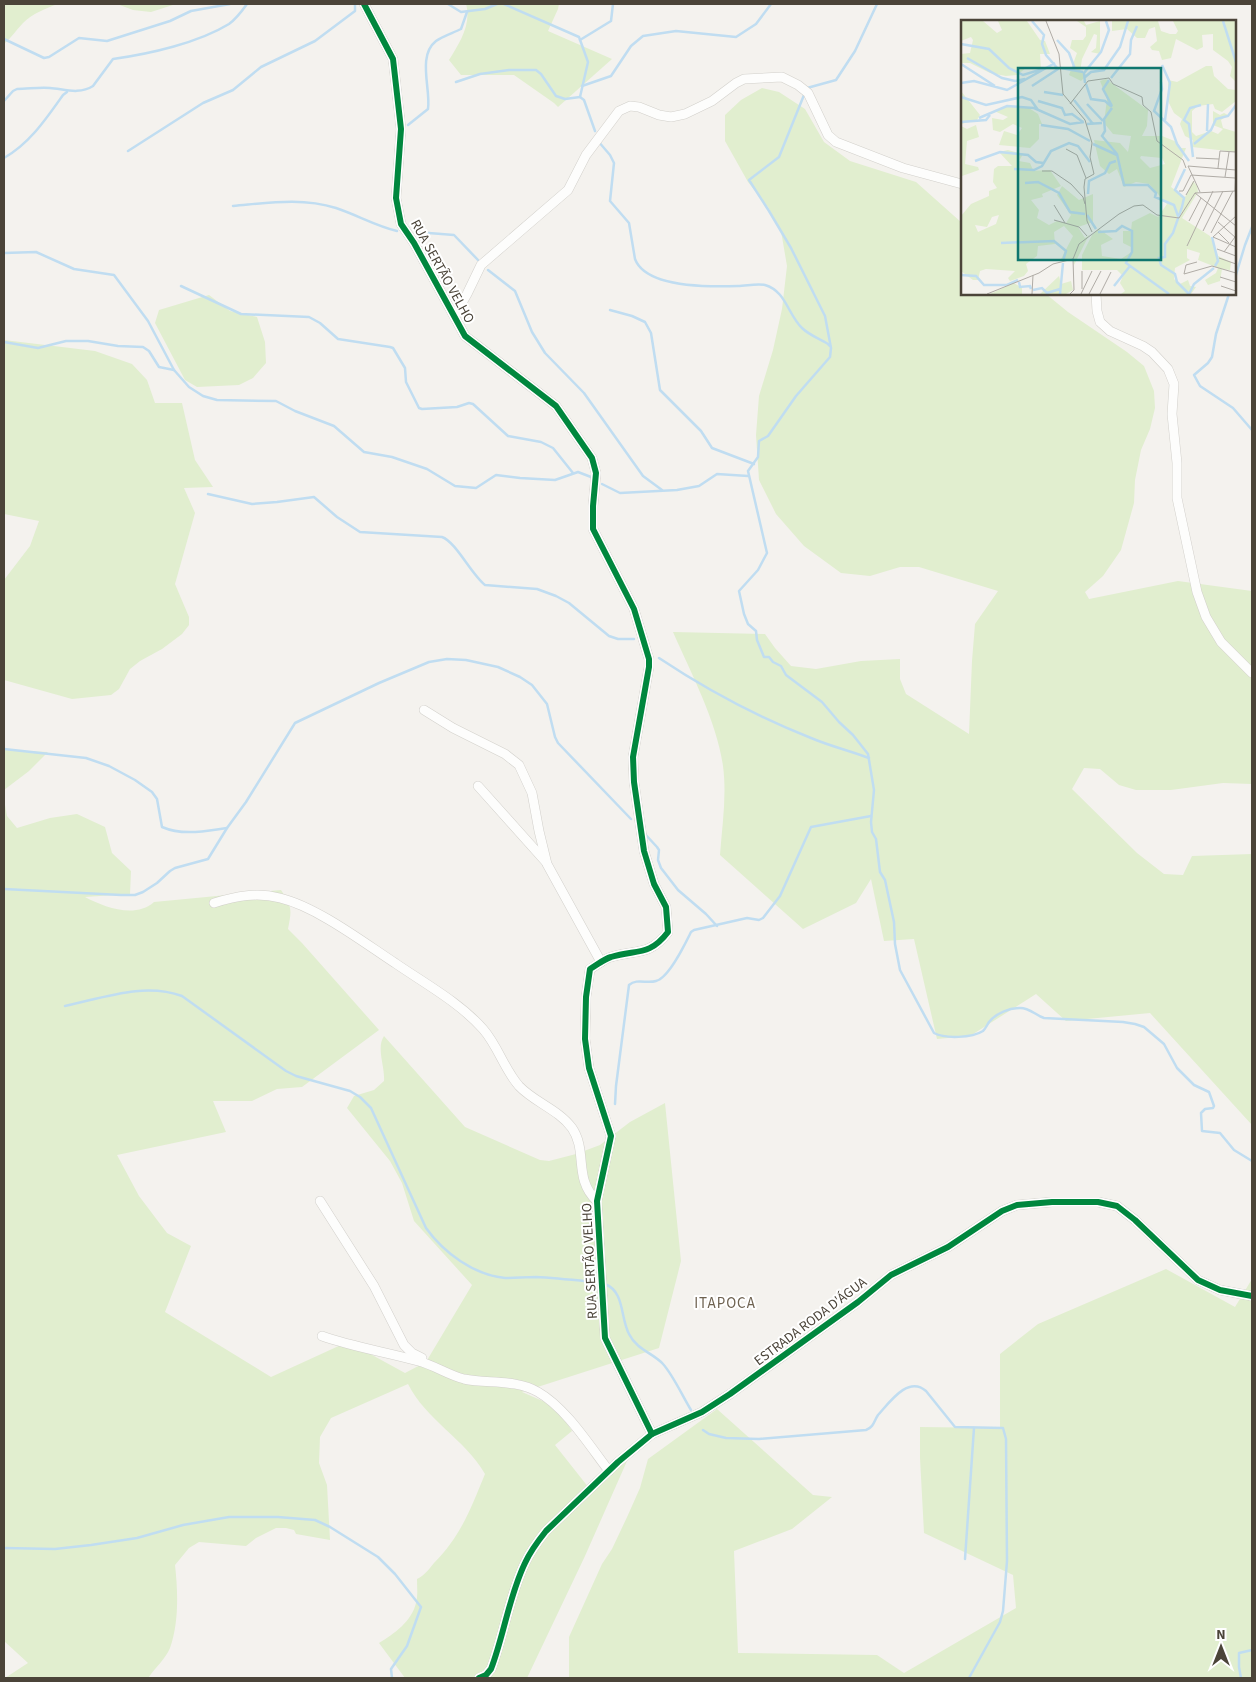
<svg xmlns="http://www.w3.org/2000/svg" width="1256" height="1682" font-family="'Source Sans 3',sans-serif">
<rect width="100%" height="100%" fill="#f4f2ee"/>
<g fill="#e1eecf">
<path d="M4,4H58C46,8 32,14 23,23C16,30 11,38 4,44Z"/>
<path d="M117,4H176L151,12L133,10Z"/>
<path d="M466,4H559L558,9L548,31L612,59L558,107L554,103L514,75H461L449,60C459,44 472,24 466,4Z"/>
<path d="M762,88L779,92L805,109L824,142L850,161L916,182L962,223V294H1046L1068,312L1127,352L1144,366L1154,391L1155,408L1150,429L1141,450L1135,480L1134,503L1121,550L1103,576L1085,592L1089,599L1178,581L1252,591V784L1223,783L1171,790H1136L1119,785L1100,769L1084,768L1072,789L1137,853L1164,874L1183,875L1192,856L1252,854V1125L1150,1013L1066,1021L1036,994L970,1036L937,1039L914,939L884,941L871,879L856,903L803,929L720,855C722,826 727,796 723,766C717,722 691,673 673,632L765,634L775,648L791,666L816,669L861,661L900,659V679L906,694L969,734L972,661L975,624L998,591L919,567H900L870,576L841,573L804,546L776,514L759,480L756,435L759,396L773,350L782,309L787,266L781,231L768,207L748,182L725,141V115L741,100Z"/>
<path d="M209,295L230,311L257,317L265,342L266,363L253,378L239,385L197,387L185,380L155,323L159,310Z"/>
<path d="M4,340L95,351L132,364L147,380L155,403H182L195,460L213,487L184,488L195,513L175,584L189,617V625L182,634L162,649L140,661L130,669L119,689L111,695L72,699L4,680V580L30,546L39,521L4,514Z"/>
<path d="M4,750L48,752L29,771L4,790Z"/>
<path d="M4,799L7,816L17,828L50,818L77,814L105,827L112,853L131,871L130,894L85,897C104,907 135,919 154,902L281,890C292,907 292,909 288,929L302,943L379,1030L302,1087L277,1089L252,1101H213L226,1132L117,1155L139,1196L167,1233L191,1246L165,1312L271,1377L343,1344L363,1350L405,1373L426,1362L472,1285L414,1221L402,1183L390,1161L347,1108L354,1096L374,1090L384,1081C385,1066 376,1048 384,1036L465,1127L540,1160L549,1161L576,1154L600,1145L630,1122L665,1103L681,1261L659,1348L522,1392L545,1402L560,1413L572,1431L555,1445L589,1488L627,1461L585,1556L527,1678H405L379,1643C394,1634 412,1621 416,1603C418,1596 417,1587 417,1579C425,1575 429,1569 434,1563C461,1536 471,1508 485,1474C465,1439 426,1420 408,1384L331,1418L320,1437L319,1463L327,1485L330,1540L296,1534L294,1530L286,1528H276L256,1538L246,1546L199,1542L189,1548L175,1565C178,1591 179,1623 170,1648C166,1658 155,1668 149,1677L146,1678H5L28,1663L4,1641Z"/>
<path d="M1166,1269L1235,1307L1252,1279V1678H569V1637L602,1564L612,1549L628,1515L640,1488L648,1459L717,1409L813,1495L832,1497L792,1529L734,1551L738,1653L877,1655L904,1673L1016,1608L1013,1575L924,1533L920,1458V1427L1000,1428V1354L1038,1324Z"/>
</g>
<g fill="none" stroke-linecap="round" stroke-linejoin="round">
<g stroke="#c0ddf1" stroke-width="2.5">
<path d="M448,4L461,12L485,9L497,4"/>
<path d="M504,4L579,37L588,62L580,97L584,100L595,131"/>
<path d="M4,39L44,58L49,57L79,38L107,41L170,21L191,11L230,4"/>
<path d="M580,40L611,21L613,4"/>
<path d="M456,82L480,74L509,70H536L541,74L556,96L565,99L580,97"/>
<path d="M582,86L611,76L631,46L643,36L676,31L736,37L756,24L771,4"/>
<path d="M807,88L836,80L855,51L877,4"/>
<path d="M804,95L779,157L749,180L769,211L791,248L825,316L831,348L830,357L796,396L768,436L759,441L758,457L748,471L767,553L758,570L739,591L744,614L748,624L756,631L757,640L764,657H769L773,662L781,666L786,675L822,702L839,722L853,735L868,754L874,790L871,822L872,832L876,839L880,872L885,880L894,922L895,944L900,970L934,1033C945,1039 972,1038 983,1031C986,1028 987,1025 989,1022C996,1013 1010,1008 1020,1008C1030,1008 1035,1015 1044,1018L1123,1022L1135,1024L1144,1027L1164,1044L1177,1068L1194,1085L1209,1092L1214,1106L1213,1108L1205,1109L1201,1113L1202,1131L1220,1133L1234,1150L1252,1161"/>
<path d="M4,101L13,91L17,89C28,89 39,87 50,88C64,89 79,95 93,86L113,59C149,54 198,43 229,24C236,19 242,11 247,4"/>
<path d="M408,125L428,109C431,89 417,56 436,41C443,36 453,33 461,29L467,12"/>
<path d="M598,141L610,155L614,163L610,201L629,223L635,259C646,288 712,287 738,286C746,286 757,283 765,285C786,291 788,315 802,328C809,335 820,339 828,344L830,346"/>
<path d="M128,151L203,103L233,90L261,67L315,41L355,11V4"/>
<path d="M4,158C30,143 46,119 63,95L67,92"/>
<path d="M233,206C267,203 302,197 336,208C357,215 376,226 397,231"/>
<path d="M416,232L454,235L478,260"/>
<path d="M4,253L36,252L74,269L114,275L148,321L174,370L189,387L203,396L217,400L276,401L295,411L334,426L364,452L392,457L427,469L455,486L476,488L496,475L520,478L555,480L578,472L591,477"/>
<path d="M488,270L515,291L532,332L545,353L584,393L643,476L662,490"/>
<path d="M1235,278L1245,245L1252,227"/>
<path d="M181,286L241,314L309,317L320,323L338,339L390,347L393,348L405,368L406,382L419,408L422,409L457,407L469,403L473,404L508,436L541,442L553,448L573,473"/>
<path d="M1229,294L1216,334L1212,357L1208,363L1194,375L1200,386L1233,408L1252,430"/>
<path d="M610,310L632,316L645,322L651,333L660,390L701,431L712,448L754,464"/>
<path d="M4,342L38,348L66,341H88L118,346L143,347L149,351L159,367L174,370"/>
<path d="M602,484L620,493L677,490L699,486L717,474L748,476"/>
<path d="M208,494L252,504L277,502L314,497L337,517L360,532L442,537C456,542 471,574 485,585L537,589L556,596L569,603L609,636L618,639H634"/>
<path d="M659,658C707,690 758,717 811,738C830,746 850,751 869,758"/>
<path d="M4,749L86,758L109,766L135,780L152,792L157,799L162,827C183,836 205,831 227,828"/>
<path d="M645,834L657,847L659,850L658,860L661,868L678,890L706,914L717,926"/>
<path d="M4,889L121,895H135L143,892L157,883L170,871L175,868L208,859L227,828L246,802L295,723L379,683L429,662L447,659L466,660L498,667L520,677L532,685L547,704L555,737L558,743L631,819"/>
<path d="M65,1006C103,998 144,982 182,996L286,1071L296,1076L350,1091L360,1097L371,1108L426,1228C444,1253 474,1275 505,1278C515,1278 526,1277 536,1277C555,1278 574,1280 594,1282"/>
<path d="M615,1104L616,1086L629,985C637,978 647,984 656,981C669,978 685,944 691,932L694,930L747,918L759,920L763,918L780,896L811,827L871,816"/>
<path d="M605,1284C625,1292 620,1317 629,1334C637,1350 653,1353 663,1364C673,1375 683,1397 691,1410"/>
<path d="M703,1430L709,1434L726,1438L759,1439L866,1430C874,1427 874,1421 878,1415C889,1403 908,1375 926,1391L955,1427L1003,1428L1006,1439L1007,1561L1003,1611L1000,1622L969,1678"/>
<path d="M4,1548L55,1549L91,1545L137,1538L183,1525L229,1517H278L315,1520L330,1527L378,1557L395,1574L421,1607L407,1646L391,1669L392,1678"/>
<path d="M965,1559L974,1428"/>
<path d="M1241,1678L1239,1667V1653L1252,1650"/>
</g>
<defs>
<g id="minor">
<path d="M364,4L393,59L401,129L396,198L401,224L414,243L465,336L556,406L592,458L596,473L593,506V529L634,609L649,659V667L633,757L634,782L644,851L654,884L666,907L668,932C649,957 636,949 611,957C604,959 597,965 590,969L586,997L585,1039L589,1068L611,1136L597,1201L605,1338L652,1434"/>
<path d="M1096,294L1097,311L1100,322L1110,331L1143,346L1152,352L1168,369L1174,384L1172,414L1177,463V498L1197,592L1206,617L1221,642L1252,673"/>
<path d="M455,315L467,294L481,265L568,190L586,155L619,111L630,106L639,107L659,115L671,117L685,114L712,101L736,83L744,79L782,77L798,85L808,93L828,135L836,142L903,168L962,184"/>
<path d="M424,710L453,728L505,754L519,765L532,793L539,831L547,864L601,962"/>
<path d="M478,786L546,862"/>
<path d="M214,903C236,896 257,892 280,898C317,907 363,942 395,963C424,983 459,1002 483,1029C498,1046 504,1069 519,1086C534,1102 559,1110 572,1128C588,1151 573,1179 597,1201"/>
<path d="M320,1201L374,1286L404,1345L412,1353L422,1358"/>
<path d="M322,1336C353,1347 386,1352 418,1361C434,1365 448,1375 464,1379C488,1384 516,1379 538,1392C566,1408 589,1445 609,1471"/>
<path d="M479,1678L486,1675L491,1669C504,1635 509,1596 525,1563C530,1552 538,1541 546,1531L618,1462L652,1434L702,1412L730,1394L858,1302L891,1275L948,1247L1002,1211L1017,1205L1052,1202H1098L1117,1206L1135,1220L1198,1280L1220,1290L1252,1296"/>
</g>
</defs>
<use href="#minor" stroke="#d2d0cb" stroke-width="10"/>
<use href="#minor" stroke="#fdfdfc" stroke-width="9"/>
<defs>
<g id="cycleway">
<path d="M364,4L393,59L401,129L396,198L401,224L414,243L465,336L556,406L592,458L596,473L593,506V529L634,609L649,659V667L633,757L634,782L644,851L654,884L666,907L668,932C649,957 636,949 611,957C604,959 597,965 590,969L586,997L585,1039L589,1068L611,1136L597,1201L605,1338L652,1434"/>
<path d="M479,1678L486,1675L491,1669C504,1635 509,1596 525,1563C530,1552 538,1541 546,1531L618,1462L652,1434L702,1412L730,1394L858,1302L891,1275L948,1247L1002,1211L1017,1205L1052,1202H1098L1117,1206L1135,1220L1198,1280L1220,1290L1252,1296"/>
</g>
</defs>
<use href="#cycleway" stroke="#fff" stroke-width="9"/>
<use href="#cycleway" stroke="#00873e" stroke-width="6"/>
</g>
<g text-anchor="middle" stroke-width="4" stroke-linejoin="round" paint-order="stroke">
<g font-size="14" fill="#4b4439" stroke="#fff">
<text transform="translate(443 271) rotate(61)" y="5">RUA SERTÃO VELHO</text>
<text transform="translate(589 1261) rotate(-93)" y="5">RUA SERTÃO VELHO</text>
<text transform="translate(810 1321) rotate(-37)" y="5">ESTRADA RODA D'ÁGUA</text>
</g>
<g font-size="15" letter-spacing="1" fill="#6e6250" stroke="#fff">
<text x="725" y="1308">ITAPOCA</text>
</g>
</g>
<g transform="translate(961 20)">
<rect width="275" height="275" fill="#f4f2ee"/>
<path d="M0,1H22L36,13L41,10L37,1H66L79,20L84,21L89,34H79L80,49L65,48L56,55L45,56L29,53L9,43H0V34L9,33L12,20L10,17L0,21ZM116,1H123L125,5L139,1V34L130,32L135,28L136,15L133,14L121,39L119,52L126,55L120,61L108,55L116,33L109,28L111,20H122L125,16V7ZM151,1H197L200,11L209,14H215L217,11L212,1H275V62L269,56L271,47L267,41L252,30V14L241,15L242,27L236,30L215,19L210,38L201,40L198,31L191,30L189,27L196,21L194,7L188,9L184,18H176L166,9L151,11ZM245,46H251L253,56L267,69L275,70V81L261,92L254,89L252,84L237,86L231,91V112L235,116L250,111L257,114L262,109L252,105V91L259,95L263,93L267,95L260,100L262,108L275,112V132L231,127L232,120L224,116L219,104L221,99L213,93L207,81V60L216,62ZM145,59L187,90L186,106L181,116H201L216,122L220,128H225L210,167L224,177L232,161L236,166L237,172L221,198L249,216L257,236L270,242L269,250L261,249L259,261L247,265L244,260L255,253L257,248L237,240L239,233L226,229V238L229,240L214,248L213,259L219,264L227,260L229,266L235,267L230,274H160L164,271L159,263L162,256L156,250H121V235L131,215L138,209L152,219L140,225L141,236L160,239L172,231V228L162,223V211H170L171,202L189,193L197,197L206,184L188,164L175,162L163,167L156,149L148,154L139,146L133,120L159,123L167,132L170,116L152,114L143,103L146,79L139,61ZM180,136L201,138L204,144L189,148L179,138ZM0,71L19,95L16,100L0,104ZM48,86L68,88L77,94L81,104H78V119L69,128L38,125L43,111L56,115L61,108L52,104L39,112L32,110L31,98L42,100L47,97L33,91ZM15,105L18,117L6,121L4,144L17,147L18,150L1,156L0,106L6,109ZM47,130L62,134L58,141L69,143L72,150L68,151L89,150L100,166L81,174L82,177L70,180L78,190L76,198L88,205L96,201L105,203L110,195L96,175L101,166L118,180L132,174V202L117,207L124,218L128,215L113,245L112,240L99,241L112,216L103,206L93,212L94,224L77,226L76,236L65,244L67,251L63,256L49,261L47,258L54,251L25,249L19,251L17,260H12L0,251V196L10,184L28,176V171L36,168L32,162L33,149L37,146H51L38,132ZM38,195L35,204L17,212L14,205L26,207L31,197ZM98,256L100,264L110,261L112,270L105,274H79ZM53,263L61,268V274H29Z" fill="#e1eecf" fill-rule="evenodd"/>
<path fill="none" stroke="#c0ddf1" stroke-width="2.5" d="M71,1L83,15L81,24L85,35L97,49L71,66M262,1L275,42M96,20L108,33L114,49M0,24L28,29L48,48L62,55L85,48M6,38L41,58L54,61L64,59M0,44L34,66M201,45L209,63L204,100M100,48L122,52M123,58L130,52L143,50L159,27L167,1M150,58L169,34L170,20L176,6M148,60L142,69L151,86M200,62L201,69L193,91L210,107L216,124L228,141M0,63L13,61L46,70L94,43M124,63L123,53L140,32L148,10L145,1M125,64L130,79L144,81L151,87M83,72L102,75M0,77L25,85L61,77L70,80L77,90M113,80L132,104M77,81L101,88L104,95L111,94L122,102M126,84L142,101M151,88L143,99L144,111L141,116L156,134L163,165H187L195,173L194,177L213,185L217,196M18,98L46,86L73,88L109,104L123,102M0,102L25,100L29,95M126,104L141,103M80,105L107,109L129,121M246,111L247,84M132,124L156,135M233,124L250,110L255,99L267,96L275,85M232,137L228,104L223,100L229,88L240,85M14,141L39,132L67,135L75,142L82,143M53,149L73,150L81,146L90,131L108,123L117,126L129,142M224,149L214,170L223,178L221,187L212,213L204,224V237L198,238L200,245L214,254L216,262L228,274M64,163L77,162L98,173L109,192L124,194M127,174L128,161L144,153L149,143L155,141M126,195L135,209M137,212L155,211L161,206L171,211V232L165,243L208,274M251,217L257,241L254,246M40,223L93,221L105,231L102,241M0,255L15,256L23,265H46L57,260M58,262L59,267L69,266L70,269M153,266L169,246M72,270L81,268L86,273L99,269M99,274L102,243M228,274L233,264L253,248"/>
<path fill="none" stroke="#b0aca6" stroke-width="1" d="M85,1L98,34L102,74L124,100L131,123L129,137L133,154L124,159L123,167L126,201L131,212M109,84L127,61L148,58L152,64L181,77L182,85L190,92L196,121L222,140L225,148M105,129L116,135L125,158M235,138L258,139M257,148L259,131L275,132M81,151H91L110,164L122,177L124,184M264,157L268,132M218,171H222L230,155L274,158M274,171L275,150M239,172L227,146L275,150M234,173L275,206M225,175L233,161M93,185L104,203M275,196L252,217L275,227M93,200L118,207L126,216M228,201L240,178M257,202L275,218M242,211L262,171M257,212L268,223M250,213L272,171M226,226L252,171M256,229L275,236M263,232L274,217M258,238L275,244M236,242L225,245L223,254L251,246L275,253M121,251V269M259,257L275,262M260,266L275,271M26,274L78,253L92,244L112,239M71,274L72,255M109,274L113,270L112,239L118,224L158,194L173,186L182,185L196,195L218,198L234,173L275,171M120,274L131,251M128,274L140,251M139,274L150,252"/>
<path fill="#0f766e" fill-opacity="0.15" stroke="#0f766e" stroke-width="2.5" d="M57,48H200V240H57Z"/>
<rect width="275" height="275" fill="none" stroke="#4b4439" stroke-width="2.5"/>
</g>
<rect width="1256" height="1682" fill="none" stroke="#4b4439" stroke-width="10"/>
<g transform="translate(1221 1647)" stroke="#ffffff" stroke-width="4" paint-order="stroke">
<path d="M0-4L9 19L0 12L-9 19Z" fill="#4b4439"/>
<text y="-8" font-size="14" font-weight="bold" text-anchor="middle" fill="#4b4439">N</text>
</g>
</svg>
